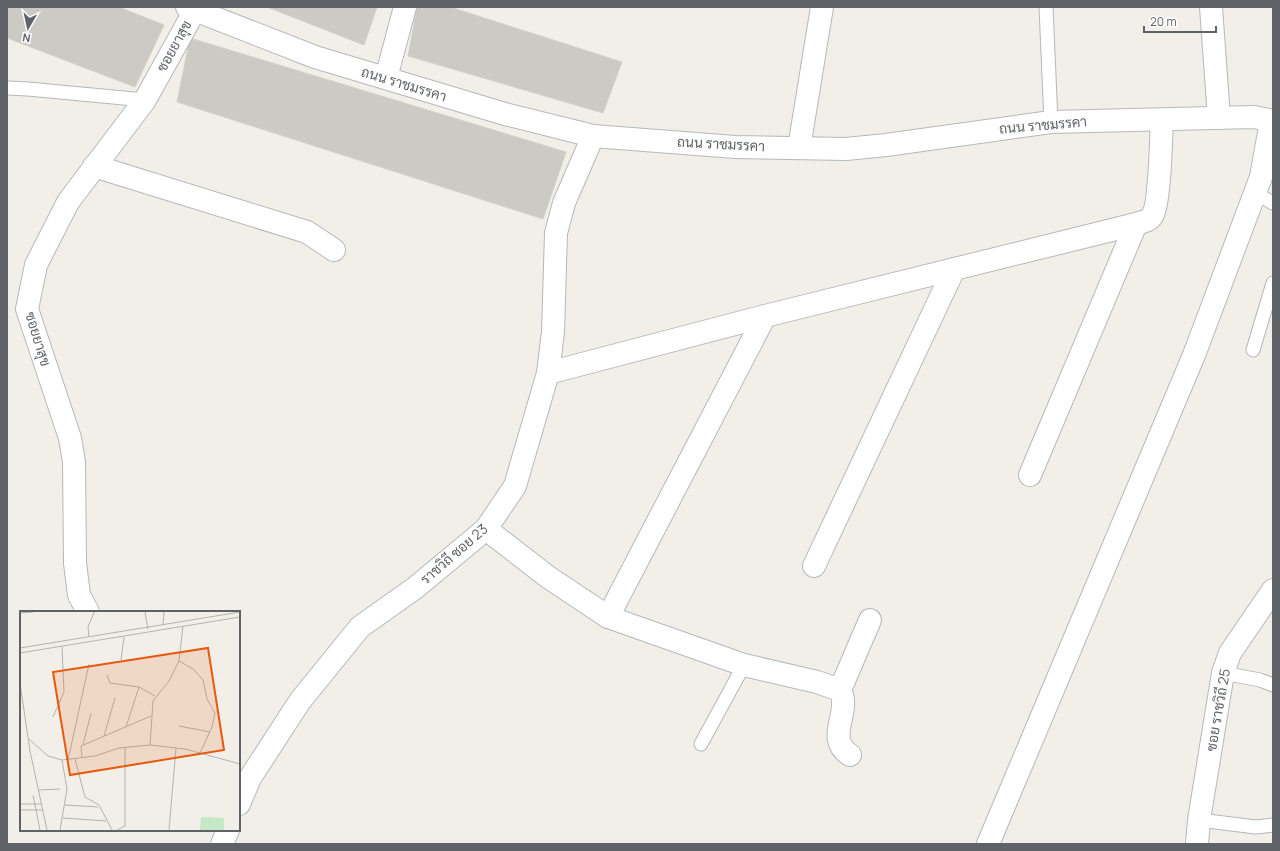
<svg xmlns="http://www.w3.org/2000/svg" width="1280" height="851" font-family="Manrope,Sarabun,sans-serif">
<rect width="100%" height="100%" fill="#f1efe8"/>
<g fill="#cccac5" stroke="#d6d1c6">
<path d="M7,7H119L164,25L135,87L7,38Z"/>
<path d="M267,7H377L364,45Z"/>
<path d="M417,7H450L622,62L603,113L408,56Z"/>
<path d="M190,38L566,152L543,219L177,102Z"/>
</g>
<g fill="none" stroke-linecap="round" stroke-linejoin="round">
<defs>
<g id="service">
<path d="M1046,7L1051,122"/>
<path d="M7,88L28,89L145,100"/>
<path d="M1255,193L1273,203"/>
<path d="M1253,350L1273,283"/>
<path d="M1223,673L1260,680L1273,685"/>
<path d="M701,744L744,665"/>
<path d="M1199,820L1256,827L1273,825"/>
</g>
<g id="minor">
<path d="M1211,7L1219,118"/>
<path d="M386,78L405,7"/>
<path d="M799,148L822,7"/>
<path d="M94,166L307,232L334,250"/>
<path d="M548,373L765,316L1136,224C1142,222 1149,221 1152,216C1160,205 1161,137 1162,120"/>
<path d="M1030,475L1136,224"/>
<path d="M486,529L548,577L608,617L744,665L817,682L840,690C852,712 824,738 850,755"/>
<path d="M814,566L954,269"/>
<path d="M88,612L79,595L75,563L74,462L70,438L27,309L36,265L68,202L145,100L195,10"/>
<path d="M608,617L765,316"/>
<path d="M840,690L870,620"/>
<path d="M239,804L250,778L300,701L360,627L415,588L486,529L515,486L548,373L553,332L556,233L564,203L593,136"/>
<path d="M222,844L228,830"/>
<path d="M988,844L1194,355L1261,177L1271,121"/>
<path d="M1197,844L1199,820L1223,673L1230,653L1273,590"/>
</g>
<path id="tertiary" d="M187,7L315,57L505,114L593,136L735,147L846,149L886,145L1051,122L1254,117L1273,121"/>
</defs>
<use href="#service" stroke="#b5b8bc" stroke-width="15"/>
<use href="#minor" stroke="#b5b8bc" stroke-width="24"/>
<use href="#tertiary" stroke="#b5b8bc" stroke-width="24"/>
<use href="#service" stroke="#fff" stroke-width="13"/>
<use href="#minor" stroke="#fff" stroke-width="22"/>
<use href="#tertiary" stroke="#fff" stroke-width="22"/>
</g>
<g text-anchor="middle" stroke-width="3" stroke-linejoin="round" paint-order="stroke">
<g font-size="14" fill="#5f6368" stroke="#fff">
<text transform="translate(174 46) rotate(-61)" y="5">ซอยยาสุข</text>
<text transform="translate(404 84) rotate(17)" y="5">ถนน ราชมรรคา</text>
<text transform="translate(1043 125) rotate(-5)" y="5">ถนน ราชมรรคา</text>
<text transform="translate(721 144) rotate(3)" y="5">ถนน ราชมรรคา</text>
<text transform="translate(38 339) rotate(73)" y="5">ซอยยาสุข</text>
<text transform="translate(454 554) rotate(-41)" y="5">ราชวิถี ซอย 23</text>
<text transform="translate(1218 710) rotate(-80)" y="5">ซอย ราชวิถี 25</text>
</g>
</g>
<g transform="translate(20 611)">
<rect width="220" height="220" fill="#f1efe8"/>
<path d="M181,206L204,207V219H180Z" fill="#c5e8c5"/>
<path fill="none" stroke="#b3b3b1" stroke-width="1" d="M125,1L128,18M0,2L13,1M143,14L144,1M69,26L68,16L74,1M0,37L220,1M0,42L220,6M101,49L104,26M159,50L173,58L183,69L187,88L195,102L192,116L180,142M87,64L90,72L119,76L135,85M0,72L10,140L27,219M33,106L44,81L42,36M159,115L190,121M106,116L119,76M84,125L95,87M9,128L28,145L42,149L75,145L99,137L130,134L165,138L220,153M63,134L71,102M130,134L133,90L149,70L159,50L163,15M62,147L61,135L131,105M55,148L65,186L79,194L92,219M48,149L69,53M19,179L40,178M13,184L20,219M0,193H22M45,194L78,196M0,199H23M43,207L86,210M40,219L47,178L42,149M97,219L105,215V137M149,219L156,137"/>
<path fill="#e8590c" fill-opacity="0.15" stroke="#e8590c" stroke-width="2" d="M188,37L204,139L50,164L33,61Z"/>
<rect width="220" height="220" fill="none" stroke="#5f6368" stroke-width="2"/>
</g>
<rect width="1280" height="851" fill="none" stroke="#5f6368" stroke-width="16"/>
<g transform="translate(28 28) rotate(189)" stroke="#ffffff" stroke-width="3" paint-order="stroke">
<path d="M0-3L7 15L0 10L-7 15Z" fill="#5f6368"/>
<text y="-6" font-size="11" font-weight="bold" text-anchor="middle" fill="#5f6368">N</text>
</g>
<path d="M1144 26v6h72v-6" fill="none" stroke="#5f6368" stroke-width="2"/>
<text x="1150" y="26" font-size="12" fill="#5f6368" stroke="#ffffff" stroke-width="3" paint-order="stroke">20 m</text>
</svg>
